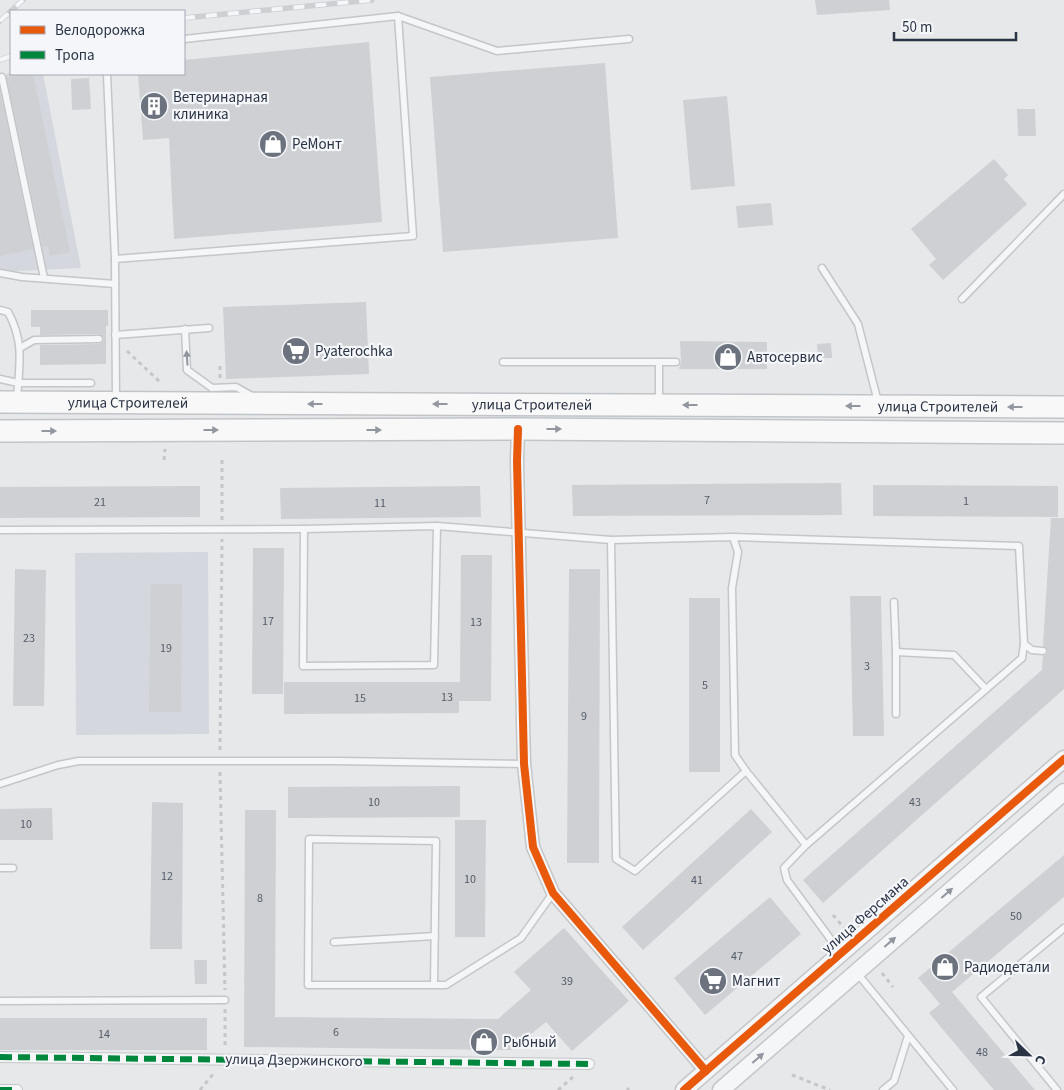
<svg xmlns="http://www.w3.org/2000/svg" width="1064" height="1090" font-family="'Source Sans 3',sans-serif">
<rect width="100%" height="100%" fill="#e6e8ea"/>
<g fill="#d4d7dd">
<path d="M11,72V74H43L81,268L0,272V78Z"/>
<path d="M208,552L209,734L76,735L75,553Z"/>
</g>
<g fill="#ced0d3">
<path d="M815,0H889L890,10L817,15Z"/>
<path d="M369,42L382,222L174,239L169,138L143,140L138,74H184V60Z"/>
<path d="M605,63L618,238L443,252L430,77Z"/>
<path d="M21,74H33L70,252L50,256L48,246L43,247L7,78Z"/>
<path d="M89,78L91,109L72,110L71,79Z"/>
<path d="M0,92L33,249L0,256Z"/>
<path d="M727,96L735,186L691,190L683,100Z"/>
<path d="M1017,109H1035L1036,136H1018Z"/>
<path d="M994,159L1008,175L1004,179L1027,204L943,280L929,265L936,259L911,229Z"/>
<path d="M771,203L773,225L738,228L736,206Z"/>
<path d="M366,302L369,374L226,379L223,307Z"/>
<path d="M31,310H108V326H106V364L40,365V345L99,344L103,342L104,338L99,334L40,335V327H31Z"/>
<path d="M680,341L767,342V369H679L681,362Z"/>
<path d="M831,343L832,358H818L817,344Z"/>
<path d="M841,483L842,515L573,516L572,485Z"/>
<path d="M873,485L1058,486V517L873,516Z"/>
<path d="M200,486V517L0,518V487Z"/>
<path d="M480,486L481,517L281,519L280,488Z"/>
<path d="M1051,518H1064V689L823,903L803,880L1042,670L1043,656L1047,654L1048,651L1043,645Z"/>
<path d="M253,548H284L283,694H252Z"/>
<path d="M461,555H492L491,701H459V713L284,714V682H460Z"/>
<path d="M15,569L46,570L44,706H13Z"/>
<path d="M569,569H600L599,863H567Z"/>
<path d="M151,584H182L181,712H149Z"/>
<path d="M850,596H881L884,736H853Z"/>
<rect x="689" y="598" width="31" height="174"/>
<path d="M460,786V817L288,818V787Z"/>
<path d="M152,802L183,803L182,949H150Z"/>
<path d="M52,808L53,840H0V809Z"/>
<path d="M751,809L772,832L643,950L622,927Z"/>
<path d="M245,810H276L275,1017L498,1019L531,990L514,972L564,928L629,1001L572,1051L546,1022L511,1050L244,1047Z"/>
<path d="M455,820H486L485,937H455Z"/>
<path d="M1064,855V897L952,992L1035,1090H994L929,1013L940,1004L918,978Z"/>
<path d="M770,897L801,934L705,1015L674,978Z"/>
<path d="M194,960H207V984H195Z"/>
<rect x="0" y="1018" width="207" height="32"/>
</g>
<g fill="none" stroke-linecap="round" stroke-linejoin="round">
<defs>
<g id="service">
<path d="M398,16L497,51L629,39"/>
<path d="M107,74L115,259L116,400"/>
<path d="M2,77L44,278"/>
<path d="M115,259L413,236L398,16L184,39"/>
<path d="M822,268L858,324L878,402"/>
<path d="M0,273L22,277L115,284"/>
<path d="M962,299L1064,194"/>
<path d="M0,310L8,312C25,343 19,365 17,399"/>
<path d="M185,329L187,370L212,388L236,387L252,396"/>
<path d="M115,335L209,328"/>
<path d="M20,348L34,340L99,339"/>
<path d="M503,362H676"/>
<path d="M0,379L18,383H91"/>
<path d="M659,401V362"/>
<path d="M304,529L303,666L434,665L437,526"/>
<path d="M0,530L304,529L437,526L611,540L616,859L635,871L746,771L806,845"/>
<path d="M733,537L738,552L732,588L735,755L746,771"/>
<path d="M611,540L733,537L1019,546L1024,644L1032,650L1043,651"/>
<path d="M894,602L896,652"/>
<path d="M896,714V652L954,655L986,689"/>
<path d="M0,784L58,765L79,761H338L524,764"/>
<path d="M0,868H13"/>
<path d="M334,942L435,936"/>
<path d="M840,952L787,880L784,868L806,845L1022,658L1024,644"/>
<path d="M857,973L953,1090"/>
<path d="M434,985L436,841L309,839L308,985H446L521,938L553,893"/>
<path d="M0,1001L225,1000"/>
<path d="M883,1090L894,1081L908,1036"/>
<path d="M1057,1090L981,997L1064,928"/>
</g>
<g id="pedestrian">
<path d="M0,1057L589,1064"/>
<path d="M0,1090H17"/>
</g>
<path id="minor" d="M518,429L517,461L524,764L533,847L553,893L706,1071"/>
<g id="tertiary">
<path d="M684,1090L1064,759"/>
<path d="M721,1090L1064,792"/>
</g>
<g id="primary">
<path id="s1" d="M0,402L1064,407"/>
<path d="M0,431L518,429L1064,433"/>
</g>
</defs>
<use href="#service" stroke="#c4c6c8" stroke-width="9"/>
<use href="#pedestrian" stroke="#c4c6c8" stroke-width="12"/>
<use href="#minor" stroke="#c4c6c8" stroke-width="15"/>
<use href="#tertiary" stroke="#c4c6c8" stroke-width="19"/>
<use href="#primary" stroke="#c2c5c8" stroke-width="24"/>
<g stroke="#c5c6ca" stroke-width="3" stroke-dasharray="4 4" stroke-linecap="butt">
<path d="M127,351L162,384"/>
<path d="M220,378V362"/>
<path d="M164,460L165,449"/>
<path d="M222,520V460"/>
<path d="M220,750L222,539"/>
<path d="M220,772L225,990"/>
<path d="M833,915L844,928"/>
<path d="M882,973L893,987"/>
<path d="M225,1009V1048"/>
<path d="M792,1075L830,1090"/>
<path d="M627,1088L629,1090"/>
<path d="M200,1090L214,1073"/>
<path d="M558,1090L573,1077"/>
</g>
<use href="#service" stroke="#f5f6f7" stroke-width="6"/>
<use href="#pedestrian" stroke="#f5f6f7" stroke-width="10"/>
<use href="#minor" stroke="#f5f6f7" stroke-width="12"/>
<use href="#tertiary" stroke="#f5f6f7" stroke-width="16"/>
<use href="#primary" stroke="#f8f8f8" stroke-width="21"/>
<defs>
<g id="rail">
<path d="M184,18L372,0"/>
<path d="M0,21L23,0"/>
<path d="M0,60L11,56"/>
</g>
</defs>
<use href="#rail" stroke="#cecfd2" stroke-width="5.5"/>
<use href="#rail" stroke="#f4f6f9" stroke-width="4" stroke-dasharray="11" stroke-linecap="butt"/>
<g stroke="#00873e" stroke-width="6" stroke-dasharray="12 6" stroke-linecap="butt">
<path d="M0,1057L589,1064"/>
<path d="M0,1090H17"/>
</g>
<defs>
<g id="cycleway">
<path d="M518,429L517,461L524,764L533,847L553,893L706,1071"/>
<path d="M684,1090L1064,759"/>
</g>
</defs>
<use href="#cycleway" stroke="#f4f6f9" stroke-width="11"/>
<use href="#cycleway" stroke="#e8590c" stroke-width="8"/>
</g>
<defs><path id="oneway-solid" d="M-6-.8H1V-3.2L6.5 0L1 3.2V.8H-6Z" transform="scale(1.25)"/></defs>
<g fill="#90959e">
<use href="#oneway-solid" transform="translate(187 358) rotate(-94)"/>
<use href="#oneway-solid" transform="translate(947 893) rotate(-41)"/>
<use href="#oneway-solid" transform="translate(890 942) rotate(-41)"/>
<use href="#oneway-solid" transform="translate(758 1058) rotate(-41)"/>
</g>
<g fill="#92969e">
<use href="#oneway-solid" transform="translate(315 404) rotate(180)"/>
<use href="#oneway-solid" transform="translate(440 404) rotate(180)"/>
<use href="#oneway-solid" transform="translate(690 405) rotate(-180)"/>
<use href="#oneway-solid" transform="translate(853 406) rotate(-180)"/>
<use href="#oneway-solid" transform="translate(1015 407) rotate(-180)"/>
<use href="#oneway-solid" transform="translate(554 429)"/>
<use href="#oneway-solid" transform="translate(211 430)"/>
<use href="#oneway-solid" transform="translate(374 430)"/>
<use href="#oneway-solid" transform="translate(49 431)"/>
</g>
<defs>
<symbol id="building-disc" viewBox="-11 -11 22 22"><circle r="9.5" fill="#6c737f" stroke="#f4f6f9"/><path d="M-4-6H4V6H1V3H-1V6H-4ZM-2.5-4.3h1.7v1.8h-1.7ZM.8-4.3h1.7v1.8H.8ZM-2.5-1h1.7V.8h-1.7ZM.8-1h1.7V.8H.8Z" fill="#fff"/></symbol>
<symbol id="shop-disc" viewBox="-11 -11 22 22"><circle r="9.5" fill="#6c737f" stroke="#f4f6f9"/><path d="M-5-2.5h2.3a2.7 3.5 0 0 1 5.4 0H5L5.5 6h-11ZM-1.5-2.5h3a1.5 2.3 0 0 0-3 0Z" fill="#fff"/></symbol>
<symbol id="supermarket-disc" viewBox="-11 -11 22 22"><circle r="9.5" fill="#6c737f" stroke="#f4f6f9"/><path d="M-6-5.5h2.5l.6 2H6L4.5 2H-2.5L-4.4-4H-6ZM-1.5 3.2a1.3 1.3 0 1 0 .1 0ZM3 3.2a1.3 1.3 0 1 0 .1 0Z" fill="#fff"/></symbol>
</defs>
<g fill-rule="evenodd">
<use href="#building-disc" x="138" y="90" width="32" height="32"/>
<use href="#shop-disc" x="257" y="128" width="32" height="32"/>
<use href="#supermarket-disc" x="280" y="335" width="32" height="32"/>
<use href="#shop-disc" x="712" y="341" width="32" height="32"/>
<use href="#shop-disc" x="929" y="951" width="32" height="32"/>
<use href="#supermarket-disc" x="697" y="965" width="32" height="32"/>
<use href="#shop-disc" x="468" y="1026" width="32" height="32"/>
</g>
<g text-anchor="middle" stroke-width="4.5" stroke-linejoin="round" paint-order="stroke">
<g font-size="12" fill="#545c69">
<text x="707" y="504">7</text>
<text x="966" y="505">1</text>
<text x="100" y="506">21</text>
<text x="380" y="507">11</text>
<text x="268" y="625">17</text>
<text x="476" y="626">13</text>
<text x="29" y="642">23</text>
<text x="166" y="652">19</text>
<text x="867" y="670">3</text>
<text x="705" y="689">5</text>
<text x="447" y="701">13</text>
<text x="360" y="702">15</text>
<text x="584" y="720">9</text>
<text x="374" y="806">10</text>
<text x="915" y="806">43</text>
<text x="26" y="828">10</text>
<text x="167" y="880">12</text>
<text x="470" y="883">10</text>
<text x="697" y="884">41</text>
<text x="260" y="902">8</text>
<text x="1016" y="920">50</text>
<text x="737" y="960">47</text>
<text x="567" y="985">39</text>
<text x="336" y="1036">6</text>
<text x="104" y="1038">14</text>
<text x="982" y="1056">48</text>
</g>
<g font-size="15" fill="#2b3445" stroke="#f4f6f9" text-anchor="start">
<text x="173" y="102">Ветеринарная<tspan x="173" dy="17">клиника</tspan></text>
<text x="292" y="149">РеМонт</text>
<text x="315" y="356">Pyaterochka</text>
<text x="747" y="362">Автосервис</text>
<text x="964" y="972">Радиодетали</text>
<text x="732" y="986">Магнит</text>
<text x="503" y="1047">Рыбный</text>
</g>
<g font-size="15" fill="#2b3445" stroke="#f4f6f9">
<text dy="5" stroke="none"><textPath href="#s1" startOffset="128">улица Строителей</textPath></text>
<text dy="5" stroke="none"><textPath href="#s1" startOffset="532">улица Строителей</textPath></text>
<text dy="5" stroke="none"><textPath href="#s1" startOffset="938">улица Строителей</textPath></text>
<text transform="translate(865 915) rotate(-41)" y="5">улица Ферсмана</text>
<text transform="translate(294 1060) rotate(1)" y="5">улица Дзержинского</text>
</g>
</g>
<rect x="10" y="10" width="175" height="65" fill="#f4f6f9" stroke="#a4a8b1"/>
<rect x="20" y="26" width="25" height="8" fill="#e8590c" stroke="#a4a8b1"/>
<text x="55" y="35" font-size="15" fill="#2b3445">Велодорожка</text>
<rect x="20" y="51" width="25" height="8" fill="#00873e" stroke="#a4a8b1"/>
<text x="55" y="60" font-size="15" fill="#2b3445">Тропа</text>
<g transform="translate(1029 1055) rotate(113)" stroke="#f4f6f9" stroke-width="4" paint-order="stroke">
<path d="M0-4L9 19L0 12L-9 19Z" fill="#2b3445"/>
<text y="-8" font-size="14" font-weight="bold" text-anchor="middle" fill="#2b3445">С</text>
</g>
<path d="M894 32v8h122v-8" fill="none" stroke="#2b3445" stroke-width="2.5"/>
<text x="902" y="32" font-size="15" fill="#2b3445" stroke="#f4f6f9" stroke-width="4" paint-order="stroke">50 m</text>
</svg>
